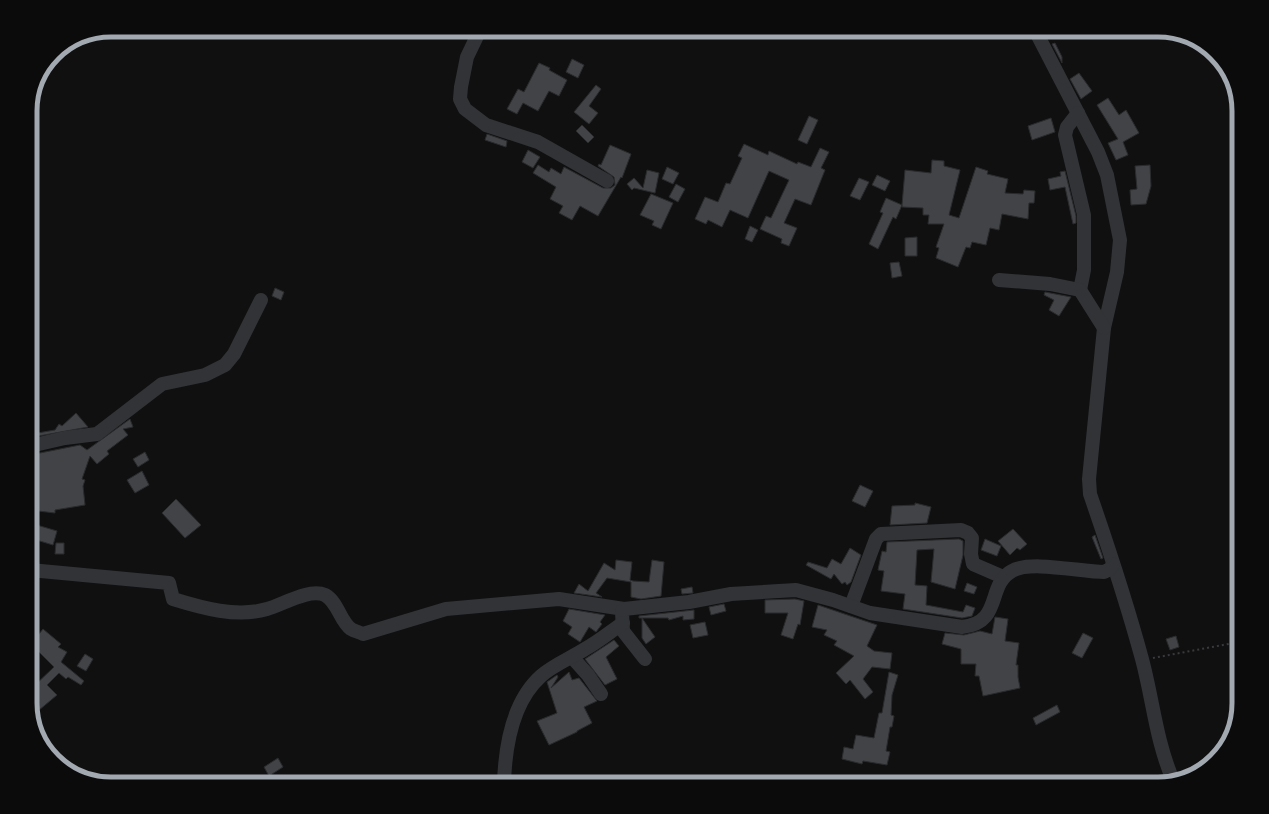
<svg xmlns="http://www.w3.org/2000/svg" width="1269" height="814" font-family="'Golos Text',sans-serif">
<rect width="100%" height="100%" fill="#101011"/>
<g fill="#414347" stroke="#2a2b2d">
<path d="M1055,43L1062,57V63L1052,44Z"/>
<path d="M572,59L584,65L578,78L566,72Z"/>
<path d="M539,63L550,68L549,70L567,80L559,96L549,91L538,111L523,103L517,114L507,109L518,89L524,92Z"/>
<path d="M1079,73L1092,91L1081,99L1070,79Z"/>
<path d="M596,85L601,89L589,106L598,113L589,124L574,112Z"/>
<path d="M1108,98L1119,115L1126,110L1139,133L1123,142L1128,155L1116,160L1108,143L1118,139L1097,105Z"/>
<path d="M809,116L818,120L807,144L798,140Z"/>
<path d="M1051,118L1055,132L1032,140L1028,126Z"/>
<path d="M582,125L594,137L588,143L576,131Z"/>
<path d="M487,134L507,141L506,147L485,140Z"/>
<path d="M744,144L768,155L769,151L797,164L798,162L811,167L820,148L829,152L821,168L825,170L811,205L795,199L784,223L797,228L789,246L781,243L782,239L760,229L766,216L771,218L789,180L769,171L748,218L730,210L722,227L708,220L706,224L695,219L705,197L718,202L726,183L730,184L742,158L738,156Z"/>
<path d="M610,145L631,154L622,178L621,177L598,216L580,206L572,220L559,213L563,206L550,199L556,187L533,173L538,165L549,172L551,168L561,174L564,167L603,188H611L615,185L614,177L598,166L599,164L601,165Z"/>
<path d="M528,150L540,157L533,168L522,162Z"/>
<path d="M932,160L944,161V166L960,170L949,215L959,218L976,167L988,171L987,174L1008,179L1005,193L1023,194L1024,190L1035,191L1034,203H1029L1028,219L1002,214L999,230L990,228L986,245L972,242L970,248L966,247L958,267L936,258L939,248L936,247L944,224H928L929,215H923V208L902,207V205L896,219L893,217L878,249L869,244L883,213L880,212L886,198L902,205L905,170L931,173Z"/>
<path d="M1150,165L1151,186L1146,204L1131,205L1130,190L1137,189L1135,166Z"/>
<path d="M667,167L679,173L673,184L662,179Z"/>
<path d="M647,170L659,173L655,193L634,188L632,190L627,184L634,178L643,188Z"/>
<path d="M1065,171L1076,216V223L1073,224L1065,187L1050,190L1048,179L1061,176L1060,172Z"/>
<path d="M877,175L890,181L885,191L872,185Z"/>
<path d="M859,178L869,182L860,200L850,196Z"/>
<path d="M676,184L685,189L678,202L669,197Z"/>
<path d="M651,194L673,203L661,229L652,225L654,221L640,215Z"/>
<path d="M750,226L758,230L752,242L745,239Z"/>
<path d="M917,237V256H905V238Z"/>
<path d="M899,262L902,276L892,278L890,263Z"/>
<path d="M275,288L284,292L281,300L272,296Z"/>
<path d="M1045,292L1071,297L1059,316L1049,310L1054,300L1044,295Z"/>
<path d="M76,413L88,427L33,437L32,434L55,430L59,424L62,426Z"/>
<path d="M130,419L133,427L123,429L128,435L107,451L109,454L97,464L90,456L82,479L85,480L83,486L85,505L55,510V513L30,510V494L34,483L30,482V479L37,460L35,454L80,445L87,450Z"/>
<path d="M145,452L149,460L138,467L133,459Z"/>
<path d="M142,471L149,485L135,493L127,480Z"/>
<path d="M860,485L873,491L865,507L852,501Z"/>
<path d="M176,499L201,525L185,538L162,513Z"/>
<path d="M915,503L931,507L927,523L890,525L892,506L915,505Z"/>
<path d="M30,523L57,531L53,545L30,538Z"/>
<path d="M1013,529L1027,544L1020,550L1017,548L1010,555L998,541Z"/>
<path d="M1095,535L1103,558L1101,559L1092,537Z"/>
<path d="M959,539L963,541V555L955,589L931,582L934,549L917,550L915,585L927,586L926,605L963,612L966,605L975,608L972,616L962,618L903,609L905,594L881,591L884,571L878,570L882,551L886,552L887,542Z"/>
<path d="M985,539L1001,546L997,556L981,550Z"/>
<path d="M56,543H64V554H55Z"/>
<path d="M850,548L861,555L851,582L847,585L845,582L842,584L834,574L831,579L806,565L808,562L827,568L832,559L841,564Z"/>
<path d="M616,560L632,562L630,580L633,581L649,582L652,560L664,562L661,596L641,599L631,597V582L607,578L596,593L602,597L574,593L579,584L588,591L604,563L615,570Z"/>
<path d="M967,583L977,587L974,594L964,591Z"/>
<path d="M692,587L693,593L682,594L681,589Z"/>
<path d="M795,599L804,601L800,625L798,624L793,639L781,635L788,613H765V600Z"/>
<path d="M724,604L726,611L711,615L709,607Z"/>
<path d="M818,605L877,625L867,646L874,651L892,653L890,669L872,667L863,679L873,692L865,699L850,680L846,684L836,673L854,656L834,645L837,641L824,635L827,630L812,627Z"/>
<path d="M569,609L605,615L600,622L602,624L596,632L589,627L580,642L568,634L572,627L563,621Z"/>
<path d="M694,610V619L683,620V616L669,620L668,618H642L655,637L646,644L642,638V618H639V616Z"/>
<path d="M995,617L1008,619L1005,641L1019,643L1016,665H1018V677L1020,688L983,696L979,676H975L976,664H961V649L942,644L945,633L964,635L980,631L992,634Z"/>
<path d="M705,622L708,635L693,638L690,625Z"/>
<path d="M43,629L61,644L58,647L67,652L61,662L84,681L81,685L68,677L66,679L59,673L47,685L57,695L32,716L30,708V696L35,691L32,688L54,667L31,644Z"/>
<path d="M1083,633L1093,638L1082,658L1072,653Z"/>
<path d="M1176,636L1179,647L1170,650L1166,639Z"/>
<path d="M614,640L619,646L606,657L617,679L605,685L585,659Z"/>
<path d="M85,654L93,659L86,671L77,666Z"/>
<path d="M569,672L572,680L579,678L597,701L584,707L592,723L577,731V732L549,745L537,721L557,713L547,682L557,675L558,677L551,688Z"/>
<path d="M889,672L898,675L892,695L891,715L894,716L892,727H890L886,751L890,752L887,765L863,761L862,764L842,759L844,747L853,749L856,735L874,738L879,713H882Z"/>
<path d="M1057,705L1060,712L1036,725L1033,718Z"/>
<path d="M278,758L283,767L269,776L264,767Z"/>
</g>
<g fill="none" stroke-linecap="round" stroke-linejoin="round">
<path stroke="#383a3d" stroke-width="2" stroke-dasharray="2 3" stroke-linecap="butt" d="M1153,658L1239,642"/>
<g stroke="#313336" stroke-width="14">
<path d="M480,30L467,57L461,87L460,99L465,109L486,125L538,142L607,181"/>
<path d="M1035,30L1098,152L1107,175L1120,240L1117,272L1104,328L1089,479L1090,494C1109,549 1127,604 1142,659C1153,700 1156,741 1173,780"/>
<path d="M1078,113L1067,127L1065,135L1084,215V270L1080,290"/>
<path d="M999,280L1050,284L1080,290L1104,328"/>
<path d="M30,446L65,438L97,434L162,384L205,375L225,365L234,354L261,300"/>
<path d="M30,570L169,583L173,599C202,608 237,618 267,609C282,605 309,588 325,595C338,602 340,621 351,629C354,631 359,632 363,634L446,609L559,599L624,609"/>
<path d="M851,606L876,539L881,534L961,530L968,533L972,538L971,554L973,564L1003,577"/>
<path d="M572,657L588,675L601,694"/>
<path d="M645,659L623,631L622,612L624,609L689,602L731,594L796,590L833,600L870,613L962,627C1003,623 986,585 1012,571C1031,560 1081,572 1104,572L1110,569L1113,564"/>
<path d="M504,784C505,748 512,702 541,676C553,665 571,658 585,649C598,642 610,632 623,623"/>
</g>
</g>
<path d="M0 0H1269V814H0ZM111 37H1158A74 74 0 0 1 1232 111V703A74 74 0 0 1 1158 777H111A74 74 0 0 1 37 703V111A74 74 0 0 1 111 37Z" fill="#0b0b0c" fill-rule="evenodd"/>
<path fill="none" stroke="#a2a9b1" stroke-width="5" d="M111 37H1158A74 74 0 0 1 1232 111V703A74 74 0 0 1 1158 777H111A74 74 0 0 1 37 703V111A74 74 0 0 1 111 37Z"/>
</svg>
